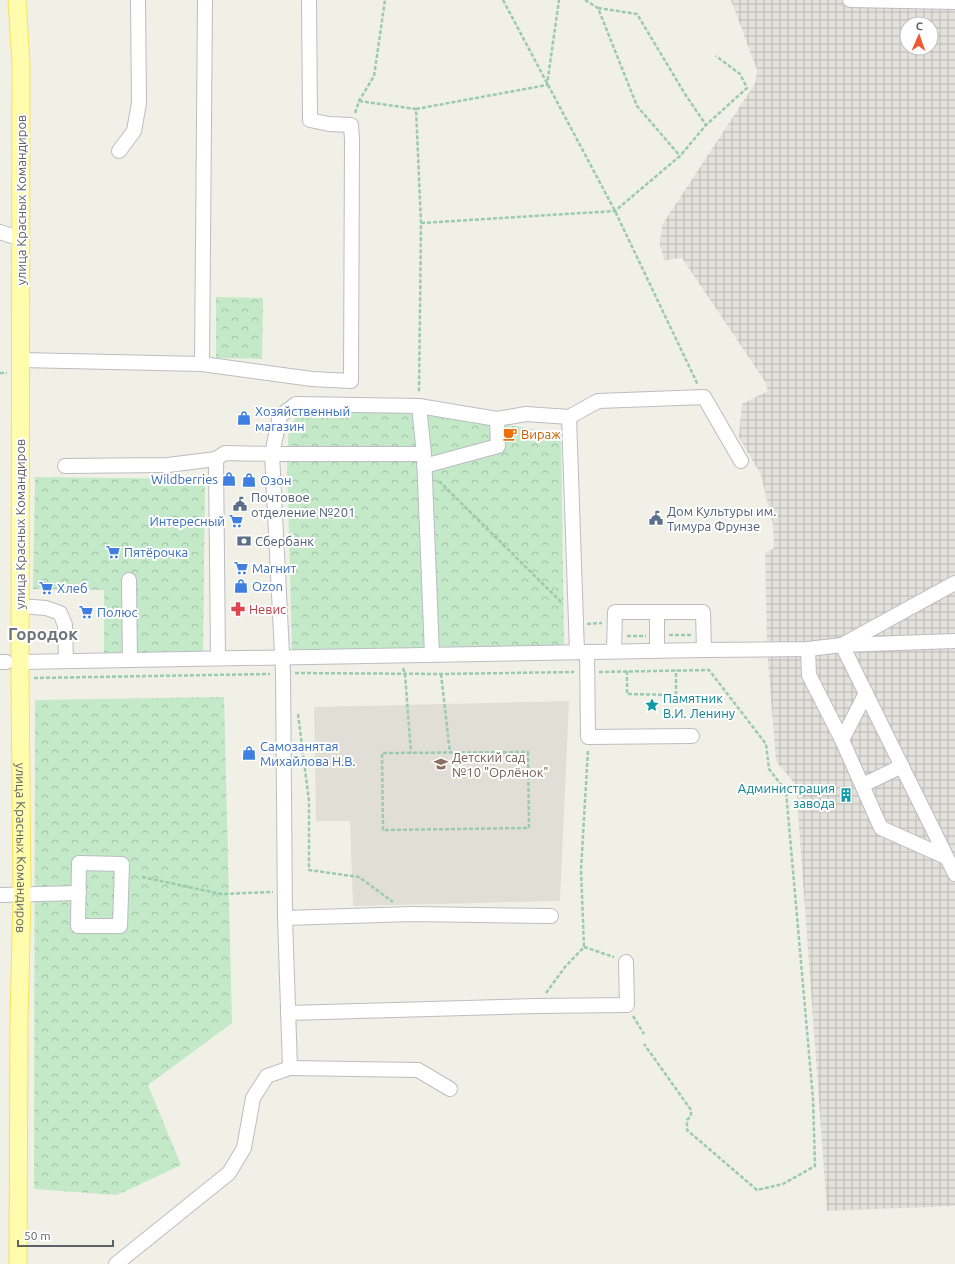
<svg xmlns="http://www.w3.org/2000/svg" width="955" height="1264" font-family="Ubuntu,sans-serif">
<defs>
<pattern id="industrial-grid" width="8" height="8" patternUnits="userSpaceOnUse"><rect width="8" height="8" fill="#e2e1db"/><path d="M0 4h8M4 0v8" fill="none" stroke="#babab5"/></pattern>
<pattern id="park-crowns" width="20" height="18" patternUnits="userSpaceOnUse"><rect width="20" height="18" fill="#c3e9c8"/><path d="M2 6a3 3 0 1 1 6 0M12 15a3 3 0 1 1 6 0" fill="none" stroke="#a2c0a6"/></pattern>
</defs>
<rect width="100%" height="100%" fill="#f1f0e7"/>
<path fill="url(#industrial-grid)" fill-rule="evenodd" d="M731,0H955V1206L827,1211L796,785L776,761L767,649L765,553L774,548L773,525L761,475L739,437L742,404L768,391L764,380L682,258L664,260L660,244L662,225L756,82L757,70ZM907,24H931V48H907Z"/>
<path fill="#e1dfd5" d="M569,701L560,901L353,906L350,821H316L314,707Z"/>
<g fill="url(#park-crowns)">
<path d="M216,297L263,298L262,359L216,358Z"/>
<path d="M301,409L424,411L561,434L564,645L292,653L287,458L289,428Z"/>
<path d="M35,477L205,479L203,654L104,653V590L33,589Z"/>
<path d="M224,697L232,1023L148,1085L181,1165L117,1195L34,1189L35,700Z"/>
</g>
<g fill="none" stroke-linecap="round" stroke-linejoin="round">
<defs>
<g id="minor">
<path d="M850,0L955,2"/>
<path d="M119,151L134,131L139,103L138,0"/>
<path d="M0,232L21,239"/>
<path d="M21,360L202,364L312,379L351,381L352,140L351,125L329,124L310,120L309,0"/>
<path d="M202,364L205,0"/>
<path d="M419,406L424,454L432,655"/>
<path d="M497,419L526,414L569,417"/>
<path d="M424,454H272L280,416L296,404L419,406L497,419L498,446L424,466"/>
<path d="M65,466L168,465L216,459"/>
<path d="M129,580L130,660"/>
<path d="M955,583L842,645L955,874"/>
<path d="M20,606L46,608L60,613L65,625L66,661"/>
<path d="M808,649L809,675L842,740L881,828L946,857"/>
<path d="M657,650V612"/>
<path d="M614,651L615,612H703L704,650"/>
<path d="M577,652L569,417L598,401L704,397L741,461"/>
<path d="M587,652L588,737L692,736"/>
<path d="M0,662H6"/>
<path d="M20,662L704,650L808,649L842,645L955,641"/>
<path d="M842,740L866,693"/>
<path d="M863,785L902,766"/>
<path d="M79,863L122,864L120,926H78Z"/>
<path d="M0,895L79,893"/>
<path d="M285,918L412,914L551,916"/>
<path d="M288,1013L536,1006L627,1005L626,962"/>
<path d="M290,1068L418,1070L450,1089"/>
<path d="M116,1264L229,1173L244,1148L253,1098L267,1076L290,1068L285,918L283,673L272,454L225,453L216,459L218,658"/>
</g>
<g id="major">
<path id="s1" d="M17,0L21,63L20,678L22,895L19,1020L18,1264"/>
</g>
</defs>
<use href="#minor" stroke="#bbbdc3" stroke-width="16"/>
<use href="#major" stroke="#f6e15a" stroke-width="19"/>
<g stroke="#9bcaaf" stroke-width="2.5" stroke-dasharray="4 2" stroke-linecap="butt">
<path d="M503,0L615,211L698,385"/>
<path d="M585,0L598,8L637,106L680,156"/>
<path d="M598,8L637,14L685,94L706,125"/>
<path d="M359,101L416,109L421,223L419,393"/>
<path d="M416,109L547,85L559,0"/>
<path d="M355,113L359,101L374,76L385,0"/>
<path d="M421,223L615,211L680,156L706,125L747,88L740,74L716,56"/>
<path d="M0,373H7"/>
<path d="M439,481L563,604"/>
<path d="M587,624L602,623"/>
<path d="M669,635H692"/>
<path d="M627,636H646"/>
<path d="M403,668L405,674L411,753"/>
<path d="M627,671V694L676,695V670"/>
<path d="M599,672L709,670L766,744L769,769L786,791L813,1099L815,1166L783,1184L757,1190L687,1130V1120L691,1116V1110L644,1044"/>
<path d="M295,673L441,674L574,672"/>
<path d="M441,674L450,753"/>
<path d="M34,678L270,674"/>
<path d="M298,714L309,801V870L359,877L393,902"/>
<path d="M528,752L529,828L383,830L382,753Z"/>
<path d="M142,877L221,894L273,892"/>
<path d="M584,947L614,957"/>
<path d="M546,993L565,967L584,947L581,870L588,750"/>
<path d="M633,1016L644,1034"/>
</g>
<use href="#minor" stroke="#fff" stroke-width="14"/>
<use href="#major" stroke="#fffdad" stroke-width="17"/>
</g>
<defs>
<symbol id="shop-bare" viewBox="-9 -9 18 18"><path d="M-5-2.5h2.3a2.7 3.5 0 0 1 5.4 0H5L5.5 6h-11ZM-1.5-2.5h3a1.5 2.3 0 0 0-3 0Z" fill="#3f7fe0" stroke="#fff" stroke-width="2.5" paint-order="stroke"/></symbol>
<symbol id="cafe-bare" viewBox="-9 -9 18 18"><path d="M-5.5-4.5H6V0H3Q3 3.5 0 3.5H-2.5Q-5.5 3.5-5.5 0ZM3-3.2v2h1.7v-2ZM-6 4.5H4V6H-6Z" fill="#e8710a" stroke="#fff" stroke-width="2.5" paint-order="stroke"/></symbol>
<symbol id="civic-bare" viewBox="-9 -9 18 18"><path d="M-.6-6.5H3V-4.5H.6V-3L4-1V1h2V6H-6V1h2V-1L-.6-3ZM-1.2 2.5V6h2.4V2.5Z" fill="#5c6f8a" stroke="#fff" stroke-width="2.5" paint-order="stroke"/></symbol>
<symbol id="supermarket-bare" viewBox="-9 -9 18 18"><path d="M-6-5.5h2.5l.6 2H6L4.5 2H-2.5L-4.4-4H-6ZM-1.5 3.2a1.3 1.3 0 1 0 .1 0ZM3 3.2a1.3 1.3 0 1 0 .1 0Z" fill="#3f7fe0" stroke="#fff" stroke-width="2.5" paint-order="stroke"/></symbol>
<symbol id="bank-bare" viewBox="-9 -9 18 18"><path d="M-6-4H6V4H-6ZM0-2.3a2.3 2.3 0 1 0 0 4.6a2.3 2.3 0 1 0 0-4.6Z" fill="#5c6f8a" stroke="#fff" stroke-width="2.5" paint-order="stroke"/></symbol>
<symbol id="pharmacy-bare" viewBox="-9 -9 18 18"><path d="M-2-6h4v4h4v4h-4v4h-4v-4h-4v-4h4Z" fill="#e0444e" stroke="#fff" stroke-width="2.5" paint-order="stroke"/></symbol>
<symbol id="sight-bare" viewBox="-9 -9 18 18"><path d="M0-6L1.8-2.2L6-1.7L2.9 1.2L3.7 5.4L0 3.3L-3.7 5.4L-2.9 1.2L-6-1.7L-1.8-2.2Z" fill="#0f9aa8" stroke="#fff" stroke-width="2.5" paint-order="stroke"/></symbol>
<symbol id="school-bare" viewBox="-9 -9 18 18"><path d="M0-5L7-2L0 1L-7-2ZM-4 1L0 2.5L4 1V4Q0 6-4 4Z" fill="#8d6e63" stroke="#fff" stroke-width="2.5" paint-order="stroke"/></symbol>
<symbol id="building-bare" viewBox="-9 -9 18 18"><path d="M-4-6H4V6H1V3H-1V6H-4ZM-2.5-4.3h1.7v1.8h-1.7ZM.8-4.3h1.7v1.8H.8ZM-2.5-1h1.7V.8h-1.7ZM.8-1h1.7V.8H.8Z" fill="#0f9aa8" stroke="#fff" stroke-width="2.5" paint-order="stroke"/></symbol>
</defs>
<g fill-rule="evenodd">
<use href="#shop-bare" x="234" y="408" width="20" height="20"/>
<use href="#cafe-bare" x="500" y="424" width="20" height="20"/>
<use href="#shop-bare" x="219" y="469" width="20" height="20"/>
<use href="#shop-bare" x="239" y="470" width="20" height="20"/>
<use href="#civic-bare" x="230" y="494" width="20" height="20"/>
<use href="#civic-bare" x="646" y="508" width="20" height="20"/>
<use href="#supermarket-bare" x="226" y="511" width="20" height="20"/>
<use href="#bank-bare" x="234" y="531" width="20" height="20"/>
<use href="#supermarket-bare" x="103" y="542" width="20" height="20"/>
<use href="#supermarket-bare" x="231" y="558" width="20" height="20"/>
<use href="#shop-bare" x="231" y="576" width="20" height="20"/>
<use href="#supermarket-bare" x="36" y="578" width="20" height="20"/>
<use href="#pharmacy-bare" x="228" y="599" width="20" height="20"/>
<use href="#supermarket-bare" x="76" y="602" width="20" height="20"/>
<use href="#sight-bare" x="642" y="695" width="20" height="20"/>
<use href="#shop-bare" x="239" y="743" width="20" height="20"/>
<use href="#school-bare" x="431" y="754" width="20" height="20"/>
<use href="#building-bare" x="836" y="785" width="20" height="20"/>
</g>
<g text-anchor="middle" stroke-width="4" stroke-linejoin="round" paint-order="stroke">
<g font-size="13" fill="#5e6167" stroke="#fff">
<text transform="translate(21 200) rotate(-90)" y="5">улица Красных Командиров</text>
<text transform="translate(20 524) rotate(-90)" y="5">улица Красных Командиров</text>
<text dy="5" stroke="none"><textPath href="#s1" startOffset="848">улица Красных Командиров</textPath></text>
</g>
<g font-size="13" fill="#366cbe" stroke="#fff" text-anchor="start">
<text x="255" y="416">Хозяйственный<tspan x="255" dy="15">магазин</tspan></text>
<text x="218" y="484" text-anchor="end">Wildberries</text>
<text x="260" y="485">Озон</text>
<text x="225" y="526" text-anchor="end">Интересный</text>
<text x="124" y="557">Пятёрочка</text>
<text x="252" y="573">Магнит</text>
<text x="252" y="591">Ozon</text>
<text x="57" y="593">Хлеб</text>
<text x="97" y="617">Полюс</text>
<text x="260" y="751">Самозанятая<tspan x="260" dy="15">Михайлова Н.В.</tspan></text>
</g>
<g font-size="13" fill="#c56008" stroke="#fff" text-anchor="start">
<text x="521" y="439">Вираж</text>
</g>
<g font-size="13" fill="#4e5e75" stroke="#fff" text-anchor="start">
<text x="251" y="502">Почтовое<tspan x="251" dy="15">отделение №201</tspan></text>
<text x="667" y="516">Дом Культуры им.<tspan x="667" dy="15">Тимура Фрунзе</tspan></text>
<text x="255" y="546">Сбербанк</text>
</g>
<g font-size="13" fill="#be3a42" stroke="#fff" text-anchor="start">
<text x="249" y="614">Невис</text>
</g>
<g font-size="13" fill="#0d838f" stroke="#fff" text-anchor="start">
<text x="663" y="703">Памятник<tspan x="663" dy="15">В.И. Ленину</tspan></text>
<text x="835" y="793" text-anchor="end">Администрация<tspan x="835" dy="15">завода</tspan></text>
</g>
<g font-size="13" fill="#785e54" stroke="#fff" text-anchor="start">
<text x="452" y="762">Детский сад<tspan x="452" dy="15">№10 "Орлёнок"</tspan></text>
</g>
<g font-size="17" font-weight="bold" fill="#6f737a" stroke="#fff">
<text x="43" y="640">Городок</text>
</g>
</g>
<g transform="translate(919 36) rotate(2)"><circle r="19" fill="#ffffff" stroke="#bfc0c2"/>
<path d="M0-3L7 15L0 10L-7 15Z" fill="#f0582e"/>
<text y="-6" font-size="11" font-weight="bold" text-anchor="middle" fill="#5e6167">С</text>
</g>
<path d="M18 1240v6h95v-6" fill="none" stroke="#5e6167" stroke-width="2"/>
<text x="24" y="1240" font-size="12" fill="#5e6167" stroke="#ffffff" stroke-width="3" paint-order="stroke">50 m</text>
</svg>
